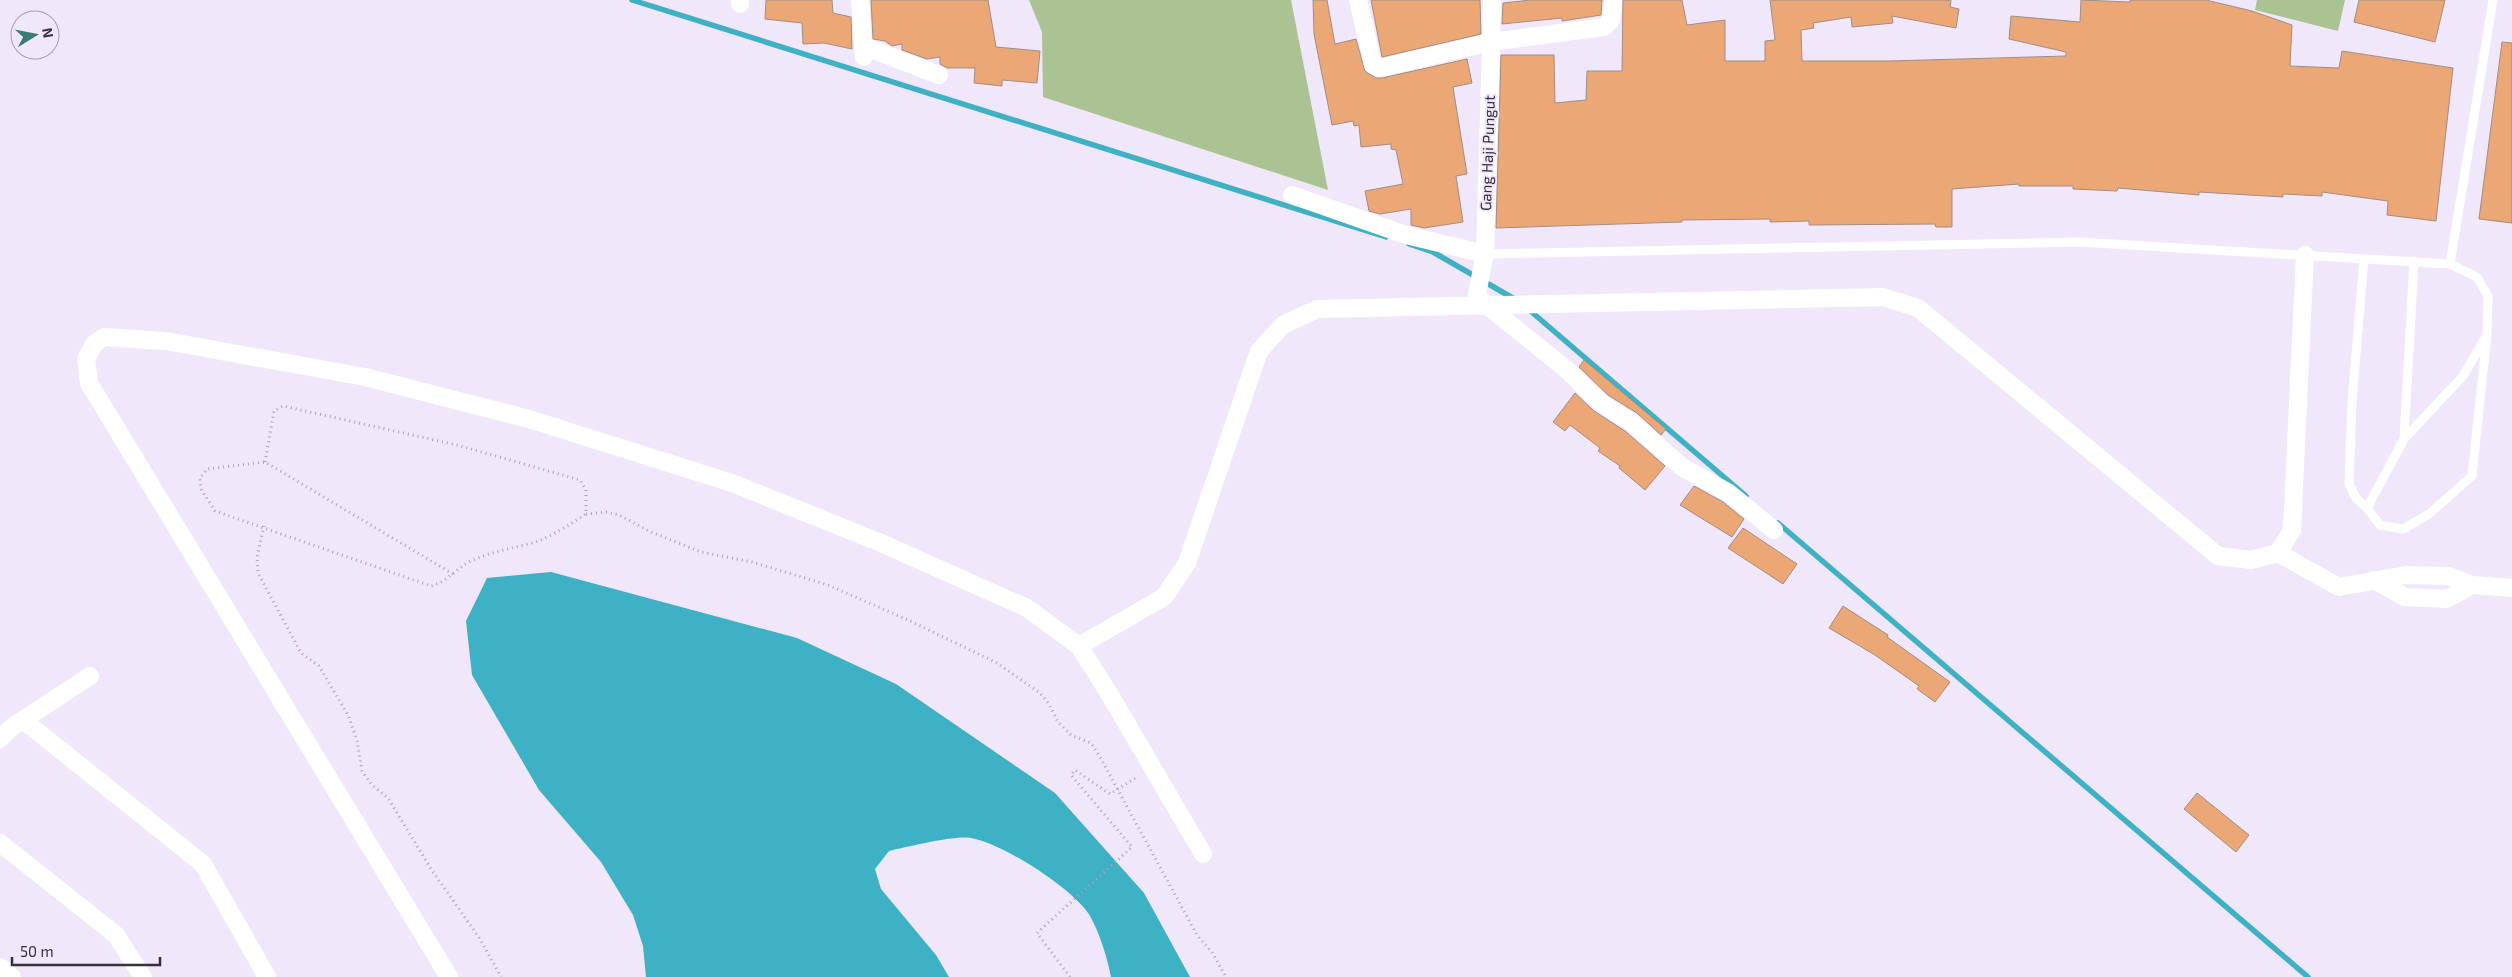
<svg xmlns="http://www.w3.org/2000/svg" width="2512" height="977" font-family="'Exo 2',sans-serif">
<rect width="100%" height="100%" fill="#f0e7fa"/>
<g fill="#abc293">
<path d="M1029,0H1291L1328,190L1043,97L1042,32Z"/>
<path d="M2257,0H2345L2338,31L2255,10Z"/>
</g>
<path fill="#3eb1c5" d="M551,572L797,638L896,684L1055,793L1144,893L1190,977H1111C1107,957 1100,934 1090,916C1074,889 1002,843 971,838C955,835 907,847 889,851L875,869L881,889L936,955L949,977H646L643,946L633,915L601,862L539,790L472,675L466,621L487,578Z"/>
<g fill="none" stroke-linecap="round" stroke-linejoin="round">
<g stroke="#3eb1c5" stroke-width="5.5">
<path d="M632,0L1386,237"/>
<path d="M1409,244L1433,252L1518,301"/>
<path d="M1527,308L1746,496"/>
<path d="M1778,523L2308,977"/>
</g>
</g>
<g fill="#eca776" stroke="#a08e83">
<path d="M766,0H832L833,13L851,17L852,49L824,43L803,44L802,23L765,19Z"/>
<path d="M871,0H988L996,47L1040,51L1037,83L1002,80V86L974,83L975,68H947L940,64V57L927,59L902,50V44L892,46L885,41L873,39Z"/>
<path d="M1313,0H1327L1335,44L1356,39L1365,71L1376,78H1382L1467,59L1472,83L1453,87L1467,174L1456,176L1463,222L1424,228L1411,225V209L1380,214L1369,211L1365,191L1403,184L1396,150L1391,149V144L1361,147L1359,125L1354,126L1353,121L1332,125L1314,34Z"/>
<path d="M1371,0H1480L1481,34L1382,57Z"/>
<path d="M1531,0H1602L1601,15L1562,21V18L1502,24L1503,3Z"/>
<path d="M1623,0H1682L1687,25L1725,20V61H1765V41L1775,40L1770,0H1951L1950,7L1959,9L1956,28L1892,16L1893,23L1852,27L1851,17L1813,23L1814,28L1801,30L1802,61H1889L2066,56V52L2009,39L2011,16L2080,22L2081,0L2130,2V0H2206L2252,11L2292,25L2290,66L2339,68L2342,51L2453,68L2436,221L2387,215L2388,201L2322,192V196L2283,194V197L2199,192V195L2118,188L2117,191L2073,189V186H2019V184L1952,189V227H1936L1935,224L1809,225V221L1770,222V219L1682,220V222L1496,228L1501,55H1554L1555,103L1586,100L1587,71H1622Z"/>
<path d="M2359,0H2445L2435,42L2354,22Z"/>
<path d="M2502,42L2512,43V223L2479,219Z"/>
<path d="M1584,360L1666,429L1661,435L1637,413L1608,395L1579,367Z"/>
<path d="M1575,393L1594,411L1625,431L1665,466L1645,490L1619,468L1620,466L1598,451L1600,448L1570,425L1565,431L1553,422Z"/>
<path d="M1694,486L1723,502L1744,519L1732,537L1680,505Z"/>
<path d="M1743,528L1797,564L1783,584L1728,548Z"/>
<path d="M1843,606L1888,635L1887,637L1950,682L1935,702L1917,689L1919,686L1875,655L1829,628Z"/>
<path d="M2197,793L2249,835L2236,852L2184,809Z"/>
</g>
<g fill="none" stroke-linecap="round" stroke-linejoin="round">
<g stroke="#aba4b3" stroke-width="3" stroke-dasharray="1 4" stroke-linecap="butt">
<path d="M265,462L274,411L283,406L457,445L580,480L586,490V514C569,525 551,537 532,543C512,548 492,552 473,560C457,567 448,582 431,586L215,511L201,489L200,478L207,469L265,462L453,574"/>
<path d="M586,514L606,512L619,515L651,532L701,552L752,562L828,585L908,620L997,663L1040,693L1049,704L1058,722L1071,735L1091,743L1100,757L1197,935L1212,952L1226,977"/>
<path d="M264,526L257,557L258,573L301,653L319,666L348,715L357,740L362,771L372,785L388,798L431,869L480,939L501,977"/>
<path d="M1070,977L1037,933L1132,847L1071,775L1075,770L1110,794L1137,777"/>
</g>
<g stroke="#fff" stroke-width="9">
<path d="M1485,254L2079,242L2450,264L2493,0"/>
<path d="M2364,259L2352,401L2349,484L2356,498L2367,508"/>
<path d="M2450,264L2477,277L2488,296L2487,335L2472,476L2429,514L2403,529L2380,525L2367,508L2404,439L2463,376L2487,335"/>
<path d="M2404,439L2414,261"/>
</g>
<g stroke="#fff" stroke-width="18">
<path d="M740,0V4"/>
<path d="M860,0L864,57"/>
<path d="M1358,0L1373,65L1380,68L1491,42L1492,0"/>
<path d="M1613,0L1611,20L1604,27L1491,42L1485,254L1477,294L1479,299L1566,369L1601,403L1631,422L1682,467L1729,493L1774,530"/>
<path d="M863,46L939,75"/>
<path d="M1292,195L1406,235L1485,254"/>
<path d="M2278,553L2339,587L2406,575L2448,576L2472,585L2512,588"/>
<path d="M2374,580L2405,597L2447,599L2472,585"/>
<path d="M1079,646L1164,597L1187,563L1259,351L1283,325L1317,309L1883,297L1918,308L2218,556L2251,560L2278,553L2292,530L2305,255"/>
<path d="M23,720L203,864L267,977"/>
<path d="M0,739L12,727L90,676"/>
<path d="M0,843L116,935L143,977"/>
<path d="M0,967L12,977"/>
<path d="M449,977L89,383L86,359L94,344L104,337L166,341L365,377L529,419L732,483L881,543L1027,608L1079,646L1110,695L1203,854"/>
</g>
</g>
<g text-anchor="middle" stroke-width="4" stroke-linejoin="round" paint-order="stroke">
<g font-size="15" fill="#343138" stroke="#f0e7fa">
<text transform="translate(1488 153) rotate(-88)" y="5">Gang Haji Pungut</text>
</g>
</g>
<g transform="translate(35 35) rotate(80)"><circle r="24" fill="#f0e7fa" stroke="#a59eac"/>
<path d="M0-4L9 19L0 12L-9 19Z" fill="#387d71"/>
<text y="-8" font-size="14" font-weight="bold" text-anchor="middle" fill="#343138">N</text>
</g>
<path d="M12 957v8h148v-8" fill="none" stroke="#343138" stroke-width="2.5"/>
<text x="20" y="957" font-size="15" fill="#343138" stroke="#f0e7fa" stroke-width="4" paint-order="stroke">50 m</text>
</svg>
